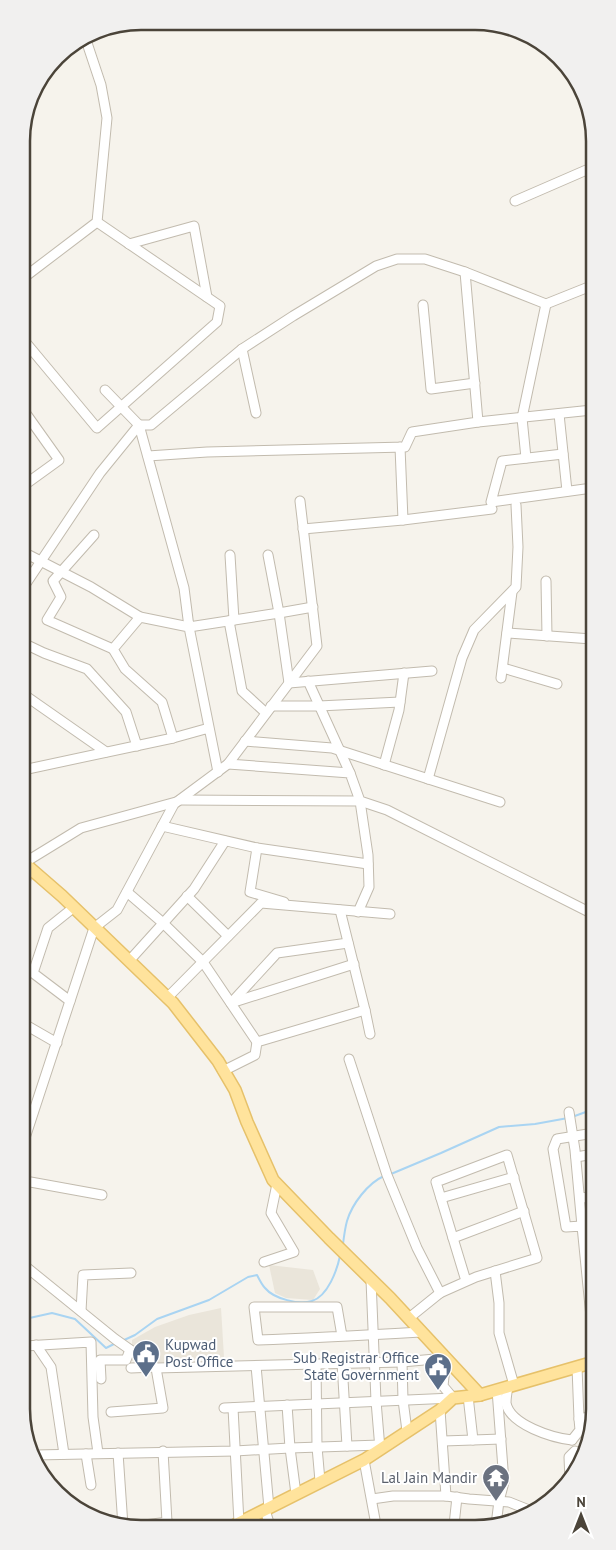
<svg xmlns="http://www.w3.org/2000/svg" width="616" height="1550" font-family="'PT Sans',sans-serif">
<rect width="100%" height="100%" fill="#f6f3ec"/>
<g fill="#eae5da">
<path d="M269,1265L313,1270L320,1289L313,1300L286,1298L275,1293Z"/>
<path d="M221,1308L224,1357L153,1363L132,1361V1340L155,1327L189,1315Z"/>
</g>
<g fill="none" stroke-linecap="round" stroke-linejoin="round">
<g stroke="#a9d4f2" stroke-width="2">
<path d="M572,1117L594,1109"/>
<path d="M391,1174L441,1153L499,1127L535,1124L568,1118"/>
<path d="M343,1244C344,1236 345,1228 347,1221C352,1204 368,1183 384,1176"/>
<path d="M25,1319L52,1313L75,1319L106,1348L116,1343"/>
<path d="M122,1341L135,1335L157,1319L209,1300L248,1277L257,1275C259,1279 262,1285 265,1288C274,1299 299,1305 312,1301C328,1296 337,1270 340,1256"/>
</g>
<defs>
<g id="minor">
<path d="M515,201L591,168"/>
<path d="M129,244L194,226L207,297"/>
<path d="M22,279L97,222L107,118L101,85L85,37"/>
<path d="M423,305L431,389L475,383"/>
<path d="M22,338L97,428L217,322L220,306L97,222"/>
<path d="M242,349L256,413"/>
<path d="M22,408L59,460L23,486"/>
<path d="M559,414L567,491"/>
<path d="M478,422L592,410"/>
<path d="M400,447L403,520"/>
<path d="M563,454L502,461L491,502L592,488"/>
<path d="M148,456L207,452L405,447L412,432L478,422L465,272L546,304L591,286"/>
<path d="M526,458L522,418L546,304"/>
<path d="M303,529L403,520L492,509"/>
<path d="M94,535L53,581L61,597L47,620L113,649"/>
<path d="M23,552L91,587L140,617"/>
<path d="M230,555L234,620"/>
<path d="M268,555L279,613L313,607"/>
<path d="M546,581L547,636"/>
<path d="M23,588L100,473L139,425L105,390"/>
<path d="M229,621L242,691L266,713"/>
<path d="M507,633L592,639"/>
<path d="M23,643L44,653L87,669L126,712L137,746"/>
<path d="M503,668L557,684"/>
<path d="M501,678L512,592"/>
<path d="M308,681L350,773"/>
<path d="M289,683L279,613L189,627L184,588L139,425H151L242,349L293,316L376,266L397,259H425L465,272"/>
<path d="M289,683L432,671"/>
<path d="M23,694L106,752"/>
<path d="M271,706H319L400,702"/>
<path d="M209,728L173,738L162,702L125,669L113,649L140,617L189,627L218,772"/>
<path d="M245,741L332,748L500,802"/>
<path d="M228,764L350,773L360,801L387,810L593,914"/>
<path d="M384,765L399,710L404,673"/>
<path d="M23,770L173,738"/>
<path d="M428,779L462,658L474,630L516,587L518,547L516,505"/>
<path d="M180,800L360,801L368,855L369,887L358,912"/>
<path d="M162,826L257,848L368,864"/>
<path d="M257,848L250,892L284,902"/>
<path d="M24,863L81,828L176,802"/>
<path d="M24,886L29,868"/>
<path d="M127,892L163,923L203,962L257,1042"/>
<path d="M187,896L228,936"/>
<path d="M129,961L194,889L225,841"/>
<path d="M167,998L261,903L390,914"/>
<path d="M70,1001L33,973L48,928L73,908"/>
<path d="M231,1003L277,953L348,943"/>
<path d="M231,1003L354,964"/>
<path d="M365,1010L370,1034"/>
<path d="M24,1024L57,1043"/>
<path d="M349,1059L387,1175L417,1248L440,1293"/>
<path d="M223,1071L255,1055L257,1042L365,1010L340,910"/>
<path d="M569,1112L575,1150L582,1226"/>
<path d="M594,1133L557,1139L553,1149L566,1227L582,1226L594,1347"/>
<path d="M24,1141L94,928L117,910L174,804L228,764L317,646L300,501"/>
<path d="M576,1157L594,1154"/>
<path d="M25,1181L102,1195"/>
<path d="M580,1197L594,1199"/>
<path d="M441,1198L514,1177"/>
<path d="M453,1238L524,1211"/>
<path d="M264,1262L294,1252L271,1213L277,1184"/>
<path d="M25,1266L115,1339L156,1368L402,1362L446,1358L443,1386L453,1398"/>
<path d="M495,1271L499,1303V1333L514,1385"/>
<path d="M371,1280L376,1401L380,1449"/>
<path d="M81,1311L83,1275L131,1273"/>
<path d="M409,1318L440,1293L476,1277L537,1258L507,1155L436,1182L466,1281"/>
<path d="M342,1336L337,1307H254L258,1340C312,1338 367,1335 421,1332"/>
<path d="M36,1345L51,1367L64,1454"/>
<path d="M25,1346L91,1342L93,1417L98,1453"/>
<path d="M402,1362L403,1400L407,1431"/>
<path d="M342,1363L347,1446"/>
<path d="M316,1364L317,1447L320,1481"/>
<path d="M256,1366L269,1508"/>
<path d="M577,1367L579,1419L595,1416"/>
<path d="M131,1368L154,1367"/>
<path d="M101,1379L100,1360H126L130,1350"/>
<path d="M508,1387C507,1392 506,1398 506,1403C510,1425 553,1438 572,1440"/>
<path d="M287,1405L290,1448L296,1494"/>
<path d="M224,1408L453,1398"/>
<path d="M233,1408L239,1523"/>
<path d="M440,1410L446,1496"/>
<path d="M111,1412L163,1408L156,1368"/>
<path d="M473,1440L501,1439"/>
<path d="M572,1440L580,1430L579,1419"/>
<path d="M443,1441L473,1440L468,1396"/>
<path d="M163,1451L167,1522"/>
<path d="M118,1453L123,1526"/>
<path d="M86,1454L91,1485"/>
<path d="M35,1455L235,1451L290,1448L380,1445"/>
<path d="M364,1460L376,1525"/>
<path d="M570,1481L569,1457L575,1451"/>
<path d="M59,1495H64L65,1500"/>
<path d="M372,1499L393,1496H446L469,1499L509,1502L534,1512"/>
<path d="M265,1510L270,1526"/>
<path d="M454,1525L457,1497"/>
<path d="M496,1525L499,1501L504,1482L497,1390"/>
<path d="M137,1526L168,1522L169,1524"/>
</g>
<g id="major">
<path d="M24,863L62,896L173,1003L218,1061L235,1090L247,1122L273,1180L329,1238L390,1298L480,1395"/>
<path d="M233,1526L364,1460L440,1410L453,1398L480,1395L594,1362"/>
</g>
</defs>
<use href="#minor" stroke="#c2bbae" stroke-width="11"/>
<use href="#major" stroke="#e6c16a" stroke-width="14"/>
<use href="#minor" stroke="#fff" stroke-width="9"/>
<use href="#major" stroke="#ffe39c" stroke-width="11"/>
</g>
<defs>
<symbol id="civic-pin" viewBox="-11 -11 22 30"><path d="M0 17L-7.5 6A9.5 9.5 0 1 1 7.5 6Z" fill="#5c6f8a" stroke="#fff"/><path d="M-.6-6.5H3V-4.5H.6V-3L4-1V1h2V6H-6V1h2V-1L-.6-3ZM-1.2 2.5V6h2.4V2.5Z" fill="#fff"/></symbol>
<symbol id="temple-pin" viewBox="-11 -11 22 30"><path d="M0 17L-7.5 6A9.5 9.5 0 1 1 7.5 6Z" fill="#6b7280" stroke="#fff"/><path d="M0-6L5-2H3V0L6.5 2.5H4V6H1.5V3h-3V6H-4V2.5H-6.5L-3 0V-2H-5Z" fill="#fff"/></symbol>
</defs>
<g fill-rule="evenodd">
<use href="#civic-pin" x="130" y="1338" width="32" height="43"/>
<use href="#civic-pin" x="422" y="1351" width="32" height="43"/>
<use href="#temple-pin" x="480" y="1462" width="32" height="43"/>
</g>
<g text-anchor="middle" stroke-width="4" stroke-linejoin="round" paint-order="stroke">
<g font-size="15" fill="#4e5e75" stroke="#fff" text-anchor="start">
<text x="165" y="1350">Kupwad<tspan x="165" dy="17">Post Office</tspan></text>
<text x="419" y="1363" text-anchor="end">Sub Registrar Office<tspan x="419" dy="17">State Government</tspan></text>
</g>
<g font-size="15" fill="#5b616d" stroke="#fff" text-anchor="end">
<text x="477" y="1483">Lal Jain Mandir</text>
</g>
</g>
<path d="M0 0H616V1550H0ZM141 30H475A111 111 0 0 1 586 141V1409A111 111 0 0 1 475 1520H141A111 111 0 0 1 30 1409V141A111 111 0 0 1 141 30Z" fill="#f1f0ef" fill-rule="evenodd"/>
<path fill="none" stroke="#4b4439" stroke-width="2.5" d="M141 30H475A111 111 0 0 1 586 141V1409A111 111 0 0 1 475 1520H141A111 111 0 0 1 30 1409V141A111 111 0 0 1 141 30Z"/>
<g transform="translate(581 1515)" stroke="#ffffff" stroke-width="4" paint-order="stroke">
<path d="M0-4L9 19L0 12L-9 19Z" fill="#4b4439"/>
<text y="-8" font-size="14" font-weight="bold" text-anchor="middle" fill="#4b4439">N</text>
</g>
</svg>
